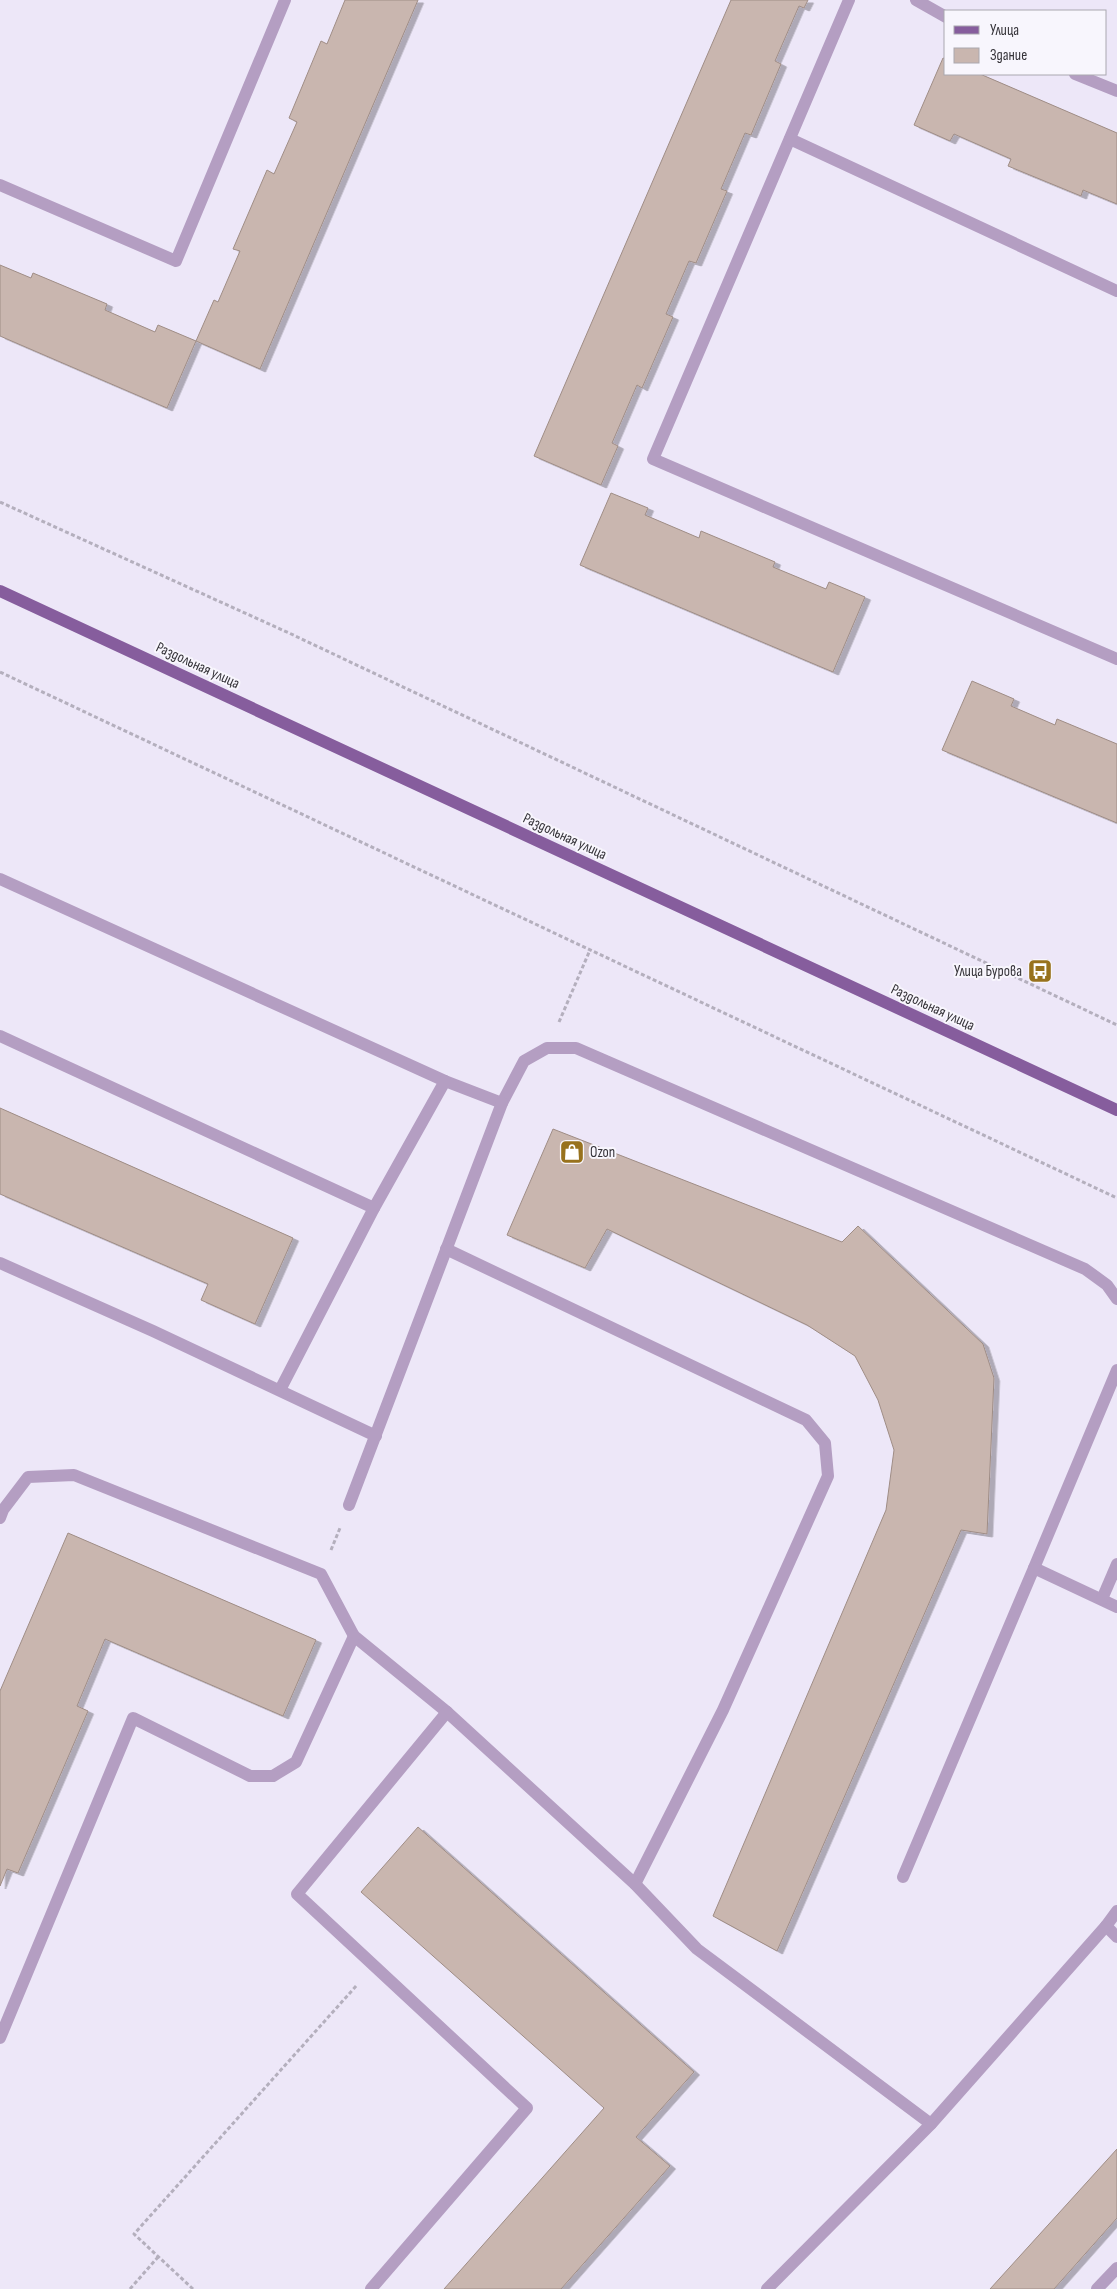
<svg xmlns="http://www.w3.org/2000/svg" width="1117" height="2289" font-family="'Sofia Sans Condensed',sans-serif">
<defs>
<filter id="shadow"><feDropShadow dx="5.5" dy="3" stdDeviation="0" flood-color="#0004"/></filter>
</defs>
<rect width="100%" height="100%" fill="#ede7f8"/>
<g fill="#c9b6af" stroke="#9f8d86" filter="url(#shadow)">
<path d="M345,0H418L260,369L196,341L214,300L218,302L240,251L233,249L267,170L274,174L297,122L289,118L321,41L327,44Z"/>
<path d="M731,0H808L804,8L799,6L775,61L781,64L751,135L745,133L721,189L727,191L696,263L689,261L666,314L673,317L642,388L637,385L612,443L618,446L601,485L534,456Z"/>
<path d="M943,58L946,59V74H980L1117,133V204L1083,190L1081,196L1008,166L1011,159L954,134L950,141L914,125Z"/>
<path d="M0,265L31,278L33,273L107,304L105,310L155,332L158,325L196,341L167,408L0,336Z"/>
<path d="M611,493L648,508L645,515L699,538L701,531L775,562L773,567L826,589L829,582L865,597L833,672L580,565Z"/>
<path d="M972,681L1014,699L1011,706L1055,725L1057,719L1117,744V823L942,750Z"/>
<path d="M0,1108L293,1238L255,1324L201,1300L208,1284L0,1194Z"/>
<path d="M553,1129L842,1242L858,1226L983,1344L994,1378L987,1534L961,1530L777,1951L713,1916L886,1510L894,1450L878,1400L855,1356L807,1325L607,1229L585,1268L507,1235Z"/>
<path d="M68,1533L316,1640L283,1716L105,1639L77,1706L88,1711L18,1873L7,1869L0,1886V1691Z"/>
<path d="M418,1827L694,2072L636,2137L670,2166L561,2289H444L604,2108L361,1892Z"/>
<path d="M1117,2149V2218L1054,2289H990Z"/>
</g>
<g fill="none" stroke-linecap="round" stroke-linejoin="round">
<g stroke="#b4afbd" stroke-width="3" stroke-dasharray="4 2.5" stroke-linecap="butt">
<path d="M0,502L289,633L1117,1025"/>
<path d="M0,672L1117,1198"/>
<path d="M559,1022L590,950"/>
<path d="M331,1550L340,1528"/>
<path d="M130,2289L158,2257"/>
<path d="M193,2289L134,2234L357,1985"/>
</g>
<g stroke="#b49ec2" stroke-width="12">
<path d="M849,0L653,459L1117,659"/>
<path d="M916,0L946,17"/>
<path d="M1075,74L1117,91"/>
<path d="M790,139L1117,291"/>
<path d="M0,185L176,261L285,0"/>
<path d="M0,879L445,1081L502,1103L524,1061L547,1048H576L1085,1269L1107,1285L1117,1299"/>
<path d="M0,1036L374,1208"/>
<path d="M446,1249L806,1420L825,1443L828,1476L723,1710L635,1884"/>
<path d="M0,1263L153,1331L376,1436"/>
<path d="M1117,1370L1034,1568L1117,1607"/>
<path d="M280,1390L374,1208L445,1081"/>
<path d="M349,1505L502,1103"/>
<path d="M0,1518L3,1510L28,1477L74,1475L321,1574L354,1636L447,1712"/>
<path d="M1102,1599L1117,1564"/>
<path d="M903,1877L1034,1568"/>
<path d="M1106,1926L1117,1937"/>
<path d="M0,2038L133,1718L250,1776H273L296,1762L354,1636"/>
<path d="M371,2289L527,2108L297,1894L447,1712L635,1884L697,1949L931,2124"/>
<path d="M767,2289L931,2124L1106,1926L1117,1911"/>
<path d="M1097,2289L1117,2268"/>
</g>
<path stroke="#865d9d" stroke-width="12" d="M0,591L1117,1110"/>
</g>
<defs>
<symbol id="bus-square" viewBox="-11 -11 22 22"><rect x="-9" y="-9" width="18" height="18" rx="4" fill="#98721d" stroke="#f8f6fd"/><path d="M-5-6H5V4H4V6H2V4H-2V6H-4V4H-5ZM-3.5-4V0h7V-4ZM-3.5 1.2v1.5H-2V1.2ZM2 1.2v1.5H3.5V1.2Z" fill="#fff"/></symbol>
<symbol id="shop-square" viewBox="-11 -11 22 22"><rect x="-9" y="-9" width="18" height="18" rx="4" fill="#98721d" stroke="#f8f6fd"/><path d="M-5-2.5h2.3a2.7 3.5 0 0 1 5.4 0H5L5.5 6h-11ZM-1.5-2.5h3a1.5 2.3 0 0 0-3 0Z" fill="#fff"/></symbol>
</defs>
<g fill-rule="evenodd">
<use href="#bus-square" x="1026" y="957" width="28" height="28"/>
<use href="#shop-square" x="558" y="1138" width="28" height="28"/>
</g>
<g text-anchor="middle" stroke-width="4" stroke-linejoin="round" paint-order="stroke">
<g font-size="15" fill="#36343a" stroke="#f8f6fd">
<text transform="translate(198 665) rotate(25)" y="5">Раздольная улица</text>
<text transform="translate(565 836) rotate(25)" y="5">Раздольная улица</text>
<text transform="translate(933 1007) rotate(25)" y="5">Раздольная улица</text>
</g>
<g font-size="15" fill="#36343a" stroke="#f8f6fd" text-anchor="end">
<text x="1022" y="976">Улица Бурова</text>
<text x="590" y="1157" text-anchor="start">Ozon</text>
</g>
</g>
<rect x="944" y="10" width="162" height="65" fill="#f8f6fd" stroke="#aaa8af"/>
<rect x="954" y="26" width="25" height="8" fill="#865d9d" stroke="#aaa8af"/>
<text x="990" y="35" font-size="15" fill="#36343a">Улица</text>
<rect x="954" y="48" width="25" height="15" fill="#c9b6af" stroke="#aaa8af"/>
<text x="990" y="60" font-size="15" fill="#36343a">Здание</text>
</svg>
